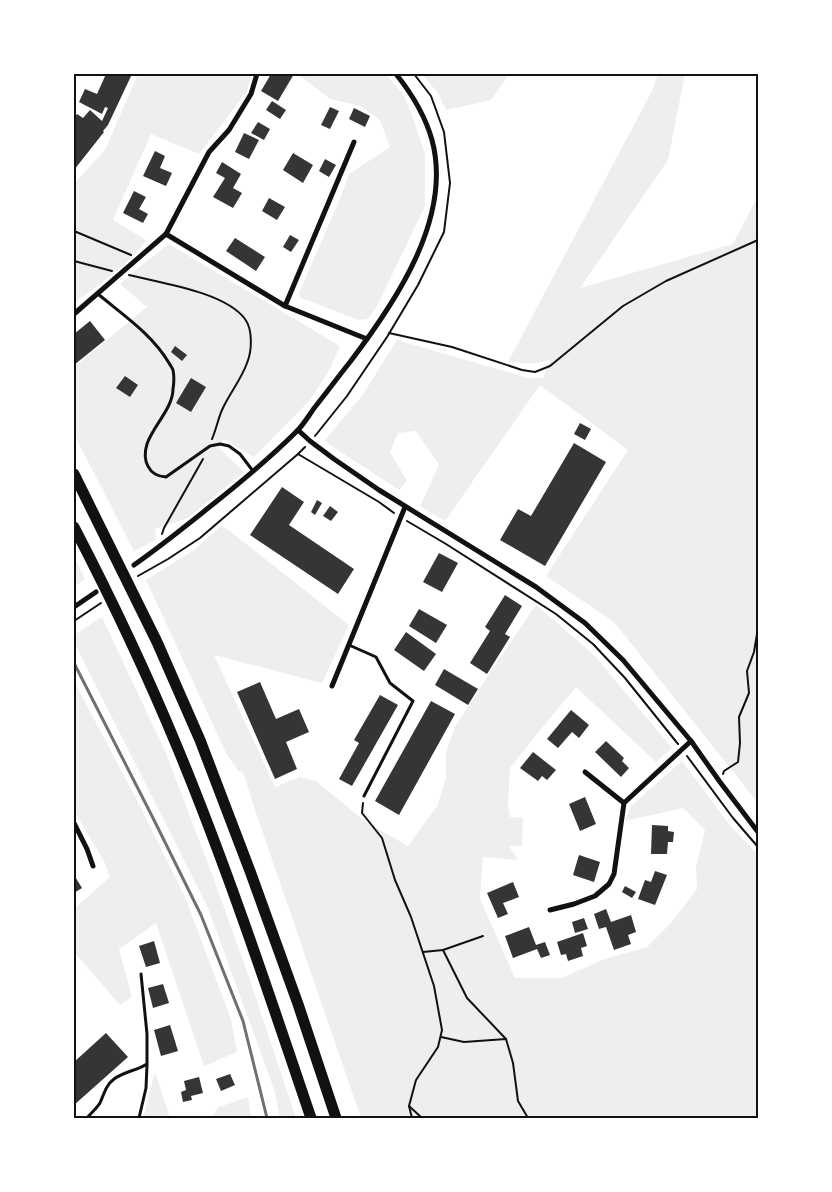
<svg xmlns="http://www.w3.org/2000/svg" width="832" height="1192" font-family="'IBM Plex Serif',serif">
<rect width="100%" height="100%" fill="#fff"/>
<g fill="#eee">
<path d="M138,74H252L247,91L199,154L151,134L113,220L146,240C127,266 100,284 74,303V184L105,150Z"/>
<path d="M298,74H385L404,95L415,124L425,154V206L377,306L368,319L359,320L301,298L299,293L340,199L349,174L390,147L380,120L361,106L330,99Z"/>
<path d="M422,74H509L491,100L446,110L438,93Z"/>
<path d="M658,74H685L668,160L580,288L733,244L758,196V803L614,622L546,576L628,450L540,385L445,521L420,506L439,465L416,431L398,433L390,452L407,481L399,490L324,441L362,396L397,340L528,378H543L550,359C533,367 525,362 508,362L652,91Z"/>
<path d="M169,244L340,346L330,369L310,400L254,457L223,439L220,449L244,472L188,518L155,529L156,540L134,551L74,434V367L147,307L120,284L134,271Z"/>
<path d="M222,525L349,625L322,683L214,655L275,787L300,777L316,781L363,820L408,846L438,805L446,778V752L455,727L489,674L536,605L593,654L672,748L656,762L576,687L536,735L510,768L508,805L510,817L523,818L522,846H509L518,860L483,857L480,899L515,978H561L605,959L647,947L671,923L697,889L696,867L705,830L683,808L625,821L631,806L682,761L728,823L758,855V1118H361L255,810L243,772L238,771L226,753L146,580L194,550Z"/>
<path d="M74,556L85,579L74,587Z"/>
<path d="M102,617L165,751L212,874L249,977L296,1118H280L274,1089L208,908L74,642V635Z"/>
<path d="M74,681L140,806L185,897L231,1019L237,1052L204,1066L156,923L119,949L132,997L120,1005L74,952V909L110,877L104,861L74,811Z"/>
<path d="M155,1072L170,1118H143Z"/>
<path d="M248,1097L251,1118H211L219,1107Z"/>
</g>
<g fill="#353535">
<path d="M106,74H132L108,125L103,131L104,132L74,170V118L77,114L83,118L90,110L102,121L108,108L105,107L102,114L79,102L85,89L97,94Z"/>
<path d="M271,74H294L278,101L261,91Z"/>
<path d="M272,101L286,110L280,119L266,110Z"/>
<path d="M330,107L339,111L330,129L321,125Z"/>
<path d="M354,108L370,116L365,127L349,119Z"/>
<path d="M258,122L270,129L264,140L251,133Z"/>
<path d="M244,133L259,140L249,159L235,152Z"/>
<path d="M155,151L165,156L160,168L172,173L166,186L143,176Z"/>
<path d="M293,153L313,165L303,183L283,170Z"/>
<path d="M325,159L336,165L329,177L319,171Z"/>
<path d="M222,162L241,174L233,188L242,193L233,208L213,197L225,178L216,173Z"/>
<path d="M134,191L146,197L139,209L148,214L143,223L123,213Z"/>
<path d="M269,198L285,207L277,220L262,211Z"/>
<path d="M290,235L299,240L291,252L283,247Z"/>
<path d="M235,238L265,257L256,271L226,251Z"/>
<path d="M90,321L105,340L74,365V334Z"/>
<path d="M175,346L187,355L182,361L171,352Z"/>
<path d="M125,376L138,385L130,397L116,388Z"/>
<path d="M191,378L206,387L191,412L176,403Z"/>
<path d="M580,423L591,429L585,440L574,434Z"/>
<path d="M574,443L606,462L545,566L500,540L518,509L531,516Z"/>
<path d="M282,487L304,502L289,525L354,569L338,594L250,535Z"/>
<path d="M317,500L322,503L315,515L311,512Z"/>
<path d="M330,506L338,512L331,521L323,516Z"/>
<path d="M439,553L458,563L442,592L423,582Z"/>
<path d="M505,595L522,606L505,634L510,637L487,674L470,663L490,631L485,627Z"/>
<path d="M419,609L447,625L436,643L409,626Z"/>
<path d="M406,632L436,654L424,671L394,650Z"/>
<path d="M444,669L478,689L468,705L435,685Z"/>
<path d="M260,682L276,719L299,709L309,732L286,742L297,769L275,779L237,692Z"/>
<path d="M380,695L398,705L352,786L339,779L359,743L354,740Z"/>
<path d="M431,701L455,714L399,815L375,801Z"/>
<path d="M571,710L589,725L579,738L572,732L558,748L547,739Z"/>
<path d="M606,741L624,758L622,761L629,768L621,777L595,752Z"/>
<path d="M533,752L556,770L547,780L542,776L538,781L520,768Z"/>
<path d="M585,797L596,824L580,831L569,804Z"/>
<path d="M652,825L668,826V831L674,832L673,842H668L667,854H651Z"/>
<path d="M579,855L600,862L594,882L573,875Z"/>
<path d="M655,871L667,875L655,905L638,899L645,880L651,882Z"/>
<path d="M74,875L82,888L74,893Z"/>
<path d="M513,882L519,897L503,903L508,914L498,918L487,893Z"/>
<path d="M625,886L636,892L632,898L622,892Z"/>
<path d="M606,909L611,922L631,915L636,932L628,935L631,944L614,950L606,927L599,929L594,914Z"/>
<path d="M584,918L588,929L575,933L572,922Z"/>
<path d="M529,927L536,945L545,942L550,955L541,958L537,949L513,958L505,936Z"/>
<path d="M583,933L587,946L581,948L583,956L568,961L566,954L561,955L557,942Z"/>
<path d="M154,941L160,963L146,967L139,946Z"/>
<path d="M163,984L169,1003L153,1008L148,988Z"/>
<path d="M170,1025L178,1051L161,1056L154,1030Z"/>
<path d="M106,1033L128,1057L74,1105V1062Z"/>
<path d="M230,1074L235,1085L221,1091L216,1079Z"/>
<path d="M199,1077L203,1093L191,1096L192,1100L183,1102L181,1092L186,1090L184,1081Z"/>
</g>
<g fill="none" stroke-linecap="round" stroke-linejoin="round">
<g stroke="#111" stroke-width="2">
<path d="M74,231L131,255"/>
<path d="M74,261L112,271"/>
<path d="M129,275C161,283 225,292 245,319C253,330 252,351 247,363C241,380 229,394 222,410C218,419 216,430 212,439"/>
<path d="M389,333L452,347L522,370L535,372L550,366L623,306L666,281L758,240"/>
<path d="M315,436L347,396L387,337L418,285L444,232L450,183L444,132L431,96L414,74"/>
<path d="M305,447L298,454L379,502L394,513"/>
<path d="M407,521L446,544L556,614L593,644L625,678L678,744"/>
<path d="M162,534L164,528L203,459"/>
<path d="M138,576L168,559L200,538L298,454"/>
<path d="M74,621L101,603"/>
<path d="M687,756L733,818L758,847"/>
<path d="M723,774L724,771L738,762L740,743L739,717L749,693L747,671L754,652L758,628"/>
<path d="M363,803L362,813L382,838L395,880L411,917L434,986L442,1030L438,1047L416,1080L409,1106L412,1118"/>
<path d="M443,950L467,998L506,1039"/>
<path d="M423,952L443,950L483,936"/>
<path d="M441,1037L464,1042L506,1039L513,1063L518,1101L528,1118"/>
<path d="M409,1106L422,1118"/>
</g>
<g stroke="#111" stroke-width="3">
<path d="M98,294C123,315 152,334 169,363C170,365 172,367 173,370C174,375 174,383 173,389C173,408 153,426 147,444C142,460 148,476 166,477L210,446L220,444L229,446L240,454L253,471"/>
<path d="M349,645L376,657L390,683L413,701L364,796"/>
<path d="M87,1118C91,1113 97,1108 100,1103C104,1094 106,1085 114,1079C125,1071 136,1071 147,1064V1034L141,974"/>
<path d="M139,1118L146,1088L147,1065"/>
</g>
<g stroke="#111" stroke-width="5">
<path d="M166,234L209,152L229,130L251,94L257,74"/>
<path d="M285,306L354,142"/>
<path d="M74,314L166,234L285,306L367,339"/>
<path d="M298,430L310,441L334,459L379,490L536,587L585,623L623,660L691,741L720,782L758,832"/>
<path d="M134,565C161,546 186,526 212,505C241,482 270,458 297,431C304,424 309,415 315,407C327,392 338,377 350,362C395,303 453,218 432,140C425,115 412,94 396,74"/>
<path d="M74,607L96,592"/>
<path d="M332,686L405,507"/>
<path d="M585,772L624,803"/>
<path d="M74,823L87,849L93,866"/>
<path d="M550,910L574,904L595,896L609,884L614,874L624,803L691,741"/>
</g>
<g stroke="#111" stroke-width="11">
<path d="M74,474L157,642L200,740L250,871L298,1004L336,1118"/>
<path d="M74,527C112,600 147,674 178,749C228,870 269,994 311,1118"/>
</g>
<path stroke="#707070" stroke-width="3" d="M74,663L154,820L201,915L243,1021L267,1118"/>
</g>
<rect width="832" height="1192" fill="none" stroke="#ffffff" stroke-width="150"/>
<rect x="75" y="75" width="682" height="1042" fill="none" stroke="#111" stroke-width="2"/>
</svg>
